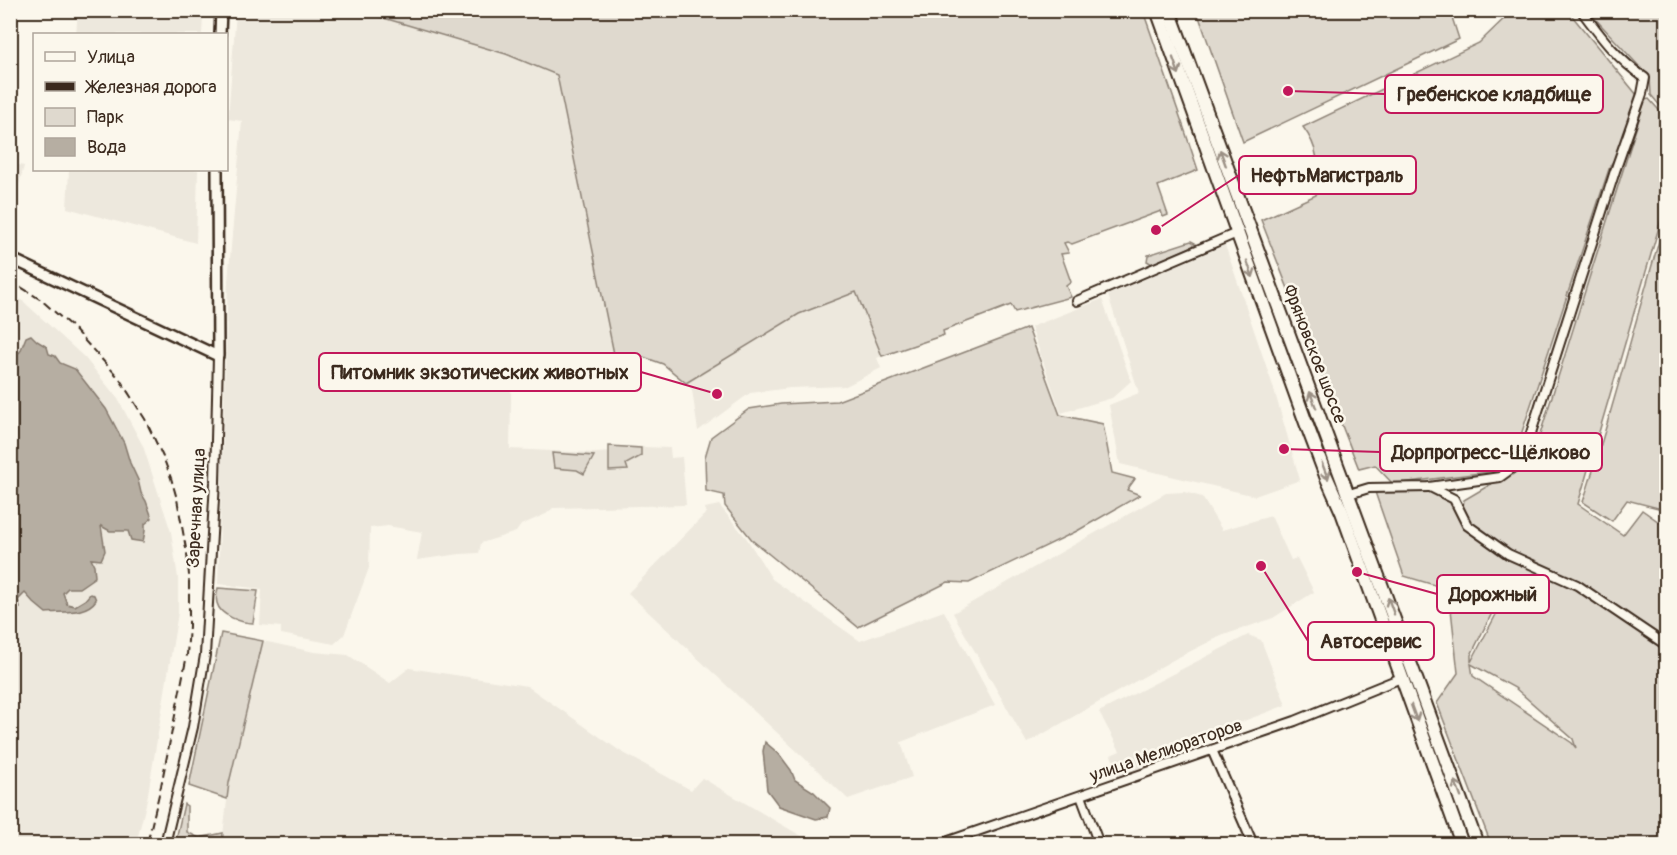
<svg xmlns="http://www.w3.org/2000/svg" width="1677" height="855" font-family="Pangolin,sans-serif">
<rect width="100%" height="100%" fill="#fbf7ec"/>
<filter id="ink" filterUnits="userSpaceOnUse"><feTurbulence type="fractalNoise" baseFrequency=".0167" numOctaves="2"/><feDisplacementMap in="SourceGraphic" scale="12" xChannelSelector="R" yChannelSelector="G"/><feConvolveMatrix kernelMatrix="1 2 1 2 8 2 1 2 1" color-interpolation-filters="sRGB"/></filter>
<g filter="url(#ink)">
<g fill="#ede8dd">
<path d="M78,11H181L203,17L202,34H76Z"/>
<path d="M236,11H360L506,54L557,75L614,354L620,375L613,378L512,353L510,449L595,453L612,452L614,446L670,448L671,458L682,457L686,505L553,508L546,514L521,525L516,532L481,543L479,553L460,554L417,560L422,532L388,526L370,528L369,568L344,635L334,644L281,634V627L260,625L262,589L218,584L228,281L242,121L228,119Z"/>
<path d="M10,163L24,166L12,210L10,209Z"/>
<path d="M69,170H198L196,243L67,208Z"/>
<path d="M1225,245L1273,386L1300,480L1255,496L1120,464L1109,405L1139,393L1108,295Z"/>
<path d="M857,292L882,356L877,358L881,368L846,386L790,388L750,393L698,431L692,390L686,383L799,314Z"/>
<path d="M10,293L24,302L85,358L118,399L143,446L171,532L178,578V613L147,800L136,844H11Z"/>
<path d="M1102,299L1131,381L1112,398L1061,413L1031,327Z"/>
<path d="M1184,492L1202,497L1222,530L1271,516L1291,560L1297,558L1314,592L1273,618L1221,636L1173,660L1027,743L953,613L1166,493Z"/>
<path d="M719,505L747,539L772,579L860,641L944,611L995,705L901,742L912,777L848,799L628,593L706,513L705,508Z"/>
<path d="M1248,635L1261,640L1286,705L1180,745L1184,758L1119,776L1111,755L1120,751L1099,712Z"/>
<path d="M263,641L314,652L348,655L390,683L409,668L527,686L620,751L691,790L702,778L815,844H222L229,783Z"/>
</g>
<g fill="#dfd9ce" stroke="#8d8276" stroke-width="1.5" fill-rule="evenodd">
<path d="M360,11H1143L1184,128L1198,170L1158,186L1168,215L1163,217L1161,211L1072,244L1067,242L1064,243L1069,253L1061,254L1071,282L1066,286L1071,297L1015,312L1011,305L943,331L944,335L882,356L856,292L799,314L686,383L663,364L641,356L634,362L631,372L625,374L614,354L557,75L506,54Z"/>
<path d="M1197,11H1450L1459,39L1243,142Z"/>
<path d="M1512,11H1568L1637,95L1620,150L1610,166L1513,459L1496,471L1393,484L1375,465L1359,469L1261,220L1316,195C1318,168 1321,151 1303,127L1479,43Z"/>
<path d="M1588,11H1666V113L1651,95L1650,78Z"/>
<path d="M1649,99L1666,118V203L1578,504L1623,535L1642,510L1666,527V844H1491L1437,703L1458,673L1449,591L1496,605L1471,655V662L1501,605L1404,576L1375,492L1430,489L1452,501L1464,527L1472,524L1463,507L1464,500L1532,460L1645,100ZM1471,664L1515,688L1573,739L1576,748L1572,743L1473,676Z"/>
<path d="M1666,218V510L1627,500L1612,521L1583,502C1614,408 1637,312 1666,218Z"/>
<path d="M1191,241L1195,243L1193,246L1152,264L1147,261L1148,255Z"/>
<path d="M1028,328L1060,415L1103,424L1112,473L1135,479L1127,490L1140,495L1077,531L969,583L948,582L858,627L753,541L725,506L724,495L706,491L705,457L711,437L749,409L781,404L837,401Z"/>
<path d="M609,446L641,448V456L626,464L628,470L609,471Z"/>
<path d="M552,453L594,456L584,474L577,470L554,468Z"/>
<path d="M218,588L258,591L253,623C242,623 220,616 217,603C216,599 217,592 218,588Z"/>
<path d="M221,633L263,641L229,783L227,799L189,786Z"/>
<path d="M184,804L187,806V832L199,838L223,833L222,844H175Z"/>
</g>
<g fill="#b6aea2" stroke="#85796d" stroke-width="1.5">
<path d="M31,335L37,341L47,347L49,354L55,356L60,363L75,369L106,409L124,443L130,463L138,480L141,493L146,501L152,518L145,524V531L143,542L131,540L128,531H110L101,526L105,551L101,560L91,559L94,565L95,577L79,588H68L63,593L67,604L75,606L85,600L90,594L94,595L96,600C86,615 62,611 46,613L34,603L25,593L18,600L20,608L11,611V356L20,352L26,337Z"/>
<path d="M765,742L779,754L791,770L795,780L814,792L830,808L828,817L816,819L779,806L767,790L763,751Z"/>
</g>
<g fill="none" stroke-linecap="round" stroke-linejoin="round">
<defs>
<g id="minor">
<path d="M1077,301L1237,233"/>
<path d="M1430,487L1454,499L1467,525L1508,554L1577,585L1666,645"/>
<path d="M1349,494L1369,488L1429,487L1500,477L1522,461L1615,171L1642,94L1645,78C1616,58 1602,38 1581,10"/>
<path d="M1212,750L1253,844"/>
<path d="M1081,796L1099,844"/>
<path d="M165,844L193,727L205,655L215,482L218,356"/>
<path d="M940,844L1295,721L1401,678"/>
</g>
<g id="tertiary">
<path d="M220,34L221,10"/>
<path d="M10,258L218,356L217,170"/>
</g>
<g id="primary">
<path d="M1157,10L1306,423L1326,476L1342,512L1462,844"/>
<path d="M1169,10C1271,289 1377,566 1477,844"/>
</g>
</defs>
<use href="#minor" stroke="#3b2a1e" stroke-width="12"/>
<use href="#tertiary" stroke="#3b2a1e" stroke-width="14"/>
<use href="#primary" stroke="#3b2a1e" stroke-width="16"/>
<use href="#minor" stroke="#fbf7ec" stroke-width="8"/>
<use href="#tertiary" stroke="#fbf7ec" stroke-width="9"/>
<use href="#primary" stroke="#fbf7ec" stroke-width="12"/>
<path stroke="#3b2a1e" stroke-width="2" stroke-dasharray="9 4.5" stroke-linecap="butt" d="M10,280L41,300L72,327L119,378L145,419L163,457L171,478L177,499L187,554L189,575V626L187,655L161,786L147,844"/>
</g>
<defs><path id="oneway-shaft" d="M-6 0H5M1.5-3L5.5 0L1.5 3" fill="none" stroke-width="1.6" stroke-linecap="round" stroke-linejoin="round" transform="scale(1.5)"/></defs>
<g stroke="#9b9085">
<use href="#oneway-shaft" transform="translate(1176 66) rotate(70)"/>
<use href="#oneway-shaft" transform="translate(1223 158) rotate(-110)"/>
<use href="#oneway-shaft" transform="translate(1250 269) rotate(70)"/>
<use href="#oneway-shaft" transform="translate(1313 400) rotate(-111)"/>
<use href="#oneway-shaft" transform="translate(1325 471) rotate(69)"/>
<use href="#oneway-shaft" transform="translate(1391 606) rotate(-110)"/>
<use href="#oneway-shaft" transform="translate(1414 713) rotate(70)"/>
<use href="#oneway-shaft" transform="translate(1458 789) rotate(-110)"/>
</g>
</g>
<g text-anchor="middle" stroke-width="5" stroke-linejoin="round" paint-order="stroke">
<g font-size="18" fill="#3b2a1e" stroke="#fbf7ec">
<text transform="translate(1315 354) rotate(69)" y="6">Фряновское шоссе</text>
<text transform="translate(196 508) rotate(-87)" y="6">Заречная улица</text>
<text transform="translate(1166 750) rotate(-19)" y="6">улица Мелиораторов</text>
</g>
</g>
<path fill="none" stroke="#c2185b" stroke-width="2" d="M1288 91L1385 94M1156 230L1239 175M717 394L641 372M1284 449L1380 452M1357 572L1437 594M1261 566L1308 641"/>
<g fill="#c2185b" stroke="#fbf7ec" stroke-width="2">
<circle cx="1288" cy="91" r="6"/>
<circle cx="1156" cy="230" r="6"/>
<circle cx="717" cy="394" r="6"/>
<circle cx="1284" cy="449" r="6"/>
<circle cx="1357" cy="572" r="6"/>
<circle cx="1261" cy="566" r="6"/>
</g>
<g fill="#fbf7ec" stroke="#c2185b" stroke-width="2">
<rect x="1385" y="75" width="218" height="38" rx="6"/>
<rect x="1239" y="156" width="177" height="38" rx="6"/>
<rect x="319" y="353" width="322" height="38" rx="6"/>
<rect x="1380" y="433" width="222" height="38" rx="6"/>
<rect x="1437" y="575" width="112" height="38" rx="6"/>
<rect x="1308" y="622" width="126" height="38" rx="6"/>
</g>
<g font-size="20" text-anchor="middle" font-weight="bold" fill="#3b2a1e">
<text x="1494" y="101">Гребенское кладбище</text>
<text x="1327" y="182">НефтьМагистраль</text>
<text x="480" y="379">Питомник экзотических животных</text>
<text x="1491" y="459">Дорпрогресс-Щёлково</text>
<text x="1493" y="601">Дорожный</text>
<text x="1371" y="648">Автосервис</text>
</g>
<rect width="1677" height="855" fill="none" stroke="#fbf7ec" stroke-width="36"/>
<rect x="18" y="18" width="1641" height="819" fill="none" stroke="#3b2a1e" stroke-width="2" filter="url(#ink)"/>
<rect x="33" y="33" width="195" height="138" fill="#fbf7ec" stroke="#aea59a" stroke-width="1.5"/>
<rect x="45" y="52" width="30" height="9" fill="#fbf7ec" stroke="#aea59a" stroke-width="1.5"/>
<text x="87" y="63" font-size="18" fill="#3b2a1e">Улица</text>
<rect x="45" y="82" width="30" height="9" fill="#3b2a1e" stroke="#aea59a" stroke-width="1.5"/>
<text x="87" y="93" font-size="18" fill="#3b2a1e">Железная дорога</text>
<rect x="45" y="108" width="30" height="18" fill="#dfd9ce" stroke="#aea59a" stroke-width="1.5"/>
<text x="87" y="123" font-size="18" fill="#3b2a1e">Парк</text>
<rect x="45" y="138" width="30" height="18" fill="#b6aea2" stroke="#aea59a" stroke-width="1.5"/>
<text x="87" y="153" font-size="18" fill="#3b2a1e">Вода</text>
</svg>
